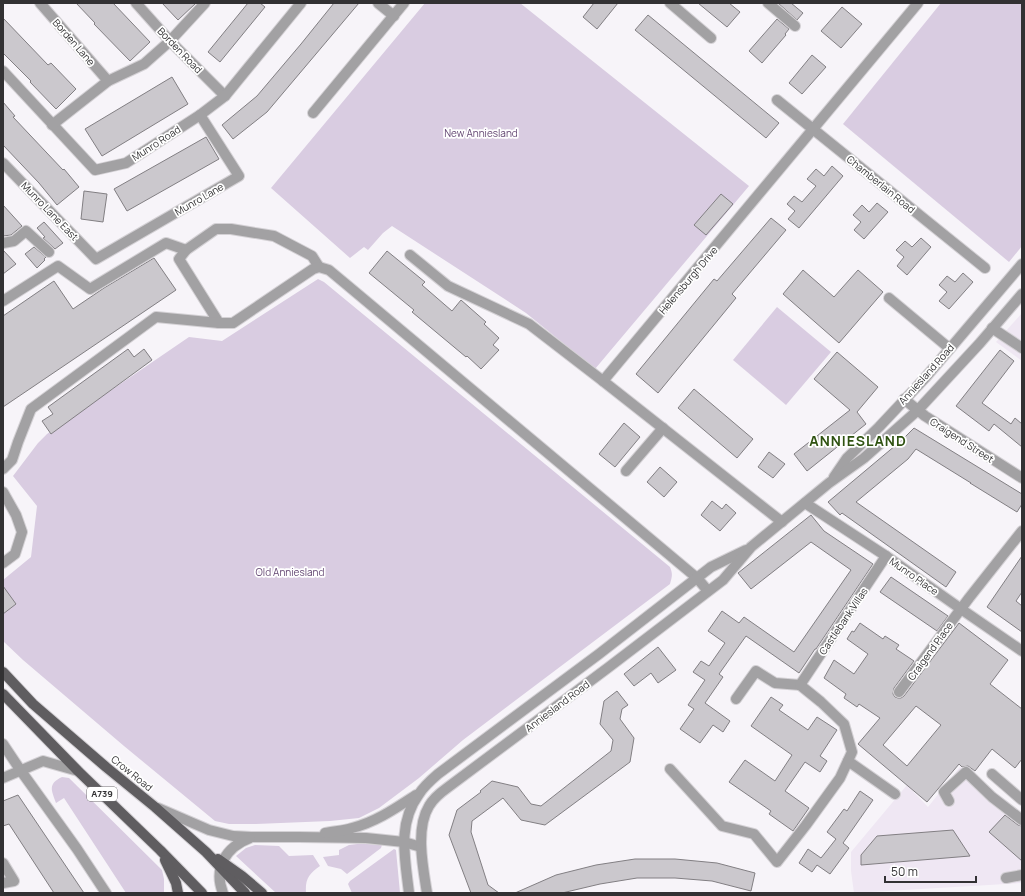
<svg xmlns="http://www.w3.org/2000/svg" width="1025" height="896" font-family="Manrope,sans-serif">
<rect width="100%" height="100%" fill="#f7f4f9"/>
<g fill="#efe7f3">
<path d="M1022,313V361L996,342Z"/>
<path d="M960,767L1022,816V883L854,893L851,871V852L907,785L928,807Z"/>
</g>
<g fill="#d9cce1">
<path d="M425,3H520L749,186L595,369L526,313L392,226L383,233L368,250L364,247L350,258L271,188Z"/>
<path d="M941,3H1022V246L1009,262L843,124Z"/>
<path d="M318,279L324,282L670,567C673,574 672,577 670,584L463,740L419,778L379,808L359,818L330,821L256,824H229L215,821L124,746L23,660L3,641V580L31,557L37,506L13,476L38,443L47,434L189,337L222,341Z"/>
<path d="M777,307L831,352L786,405L733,360Z"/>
<path d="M62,777L69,778L162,870L164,879V893H126L64,798L56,803C52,791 47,784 62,777Z"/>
<path d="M357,844H367L382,845L381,848L347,874L341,869L328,866L323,857L339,855V850L349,845Z"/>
<path d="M255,845L279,846L289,856L313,855L320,866C309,874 305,879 306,893H276L236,856L246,848Z"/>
<path d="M394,849L396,850L400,893H352L348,884L350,881Z"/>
</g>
<g fill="#cbc8cd" stroke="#827f83" fill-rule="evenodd">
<path d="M76,3H113L150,42L130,61L94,24L95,23Z"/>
<path d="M162,3H196L178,20Z"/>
<path d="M248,3H260L265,7L220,62L208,52Z"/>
<path d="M334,3H359L267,112L233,139L222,125L257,96L301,44Z"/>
<path d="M594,3H618L597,29L583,17Z"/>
<path d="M698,3H729L740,12L727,27Z"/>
<path d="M778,3H791L803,13L797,20Z"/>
<path d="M842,7L862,24L841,48L821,31Z"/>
<path d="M648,15L779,123L766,138L635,30Z"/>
<path d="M3,18L48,65L51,63L76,89L56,109L30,82L31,81L3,53Z"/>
<path d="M777,19L789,29L785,34L786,35L762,63L749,51Z"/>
<path d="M812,55L826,67L802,94L789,83Z"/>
<path d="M172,77L188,104L102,156L85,129Z"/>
<path d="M3,102L15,116L13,117L63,170L64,169L79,187L57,205L39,183L3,145Z"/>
<path d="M206,137L219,159L127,211L114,189Z"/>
<path d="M832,166L843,176L799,228L788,219L795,211L787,204L794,196L802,202L816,186L807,179L816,169L824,176Z"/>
<path d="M84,191L107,194L103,222L81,219Z"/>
<path d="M721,194L733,204L706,235L694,225Z"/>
<path d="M877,203L888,212L864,239L854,230L861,222L853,215L862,205L869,212Z"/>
<path d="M3,205L22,226L11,235L3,236Z"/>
<path d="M771,218L786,230L732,294L736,298L658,393L636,374L714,279L717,281Z"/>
<path d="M44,222L63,243L55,249L43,238L45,237L37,228Z"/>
<path d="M921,238L931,247L907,275L897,266L904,257L896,250L905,241L912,247Z"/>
<path d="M34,247L46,257L44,259L45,260L37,268L25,254Z"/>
<path d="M3,250L16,264L3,274Z"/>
<path d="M387,251L425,282L422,285L452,311L461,300L486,322L484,324L499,338L493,345L499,350L481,369L467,356L466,357L412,312L414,310L369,273Z"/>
<path d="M154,258L176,290L3,407V316L54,281L73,309L104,288Z"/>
<path d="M803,270L834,297L858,270L883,292L839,343L783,294Z"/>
<path d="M963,273L973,282L949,309L939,301L947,292L939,285L947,276L955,282Z"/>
<path d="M128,349L134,357L144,349L152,360L51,434L42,421L53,414L48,407Z"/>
<path d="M1000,350L1014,361L982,403L1011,424L1015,418L1022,424V447L994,424L989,431L956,406Z"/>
<path d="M837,352L878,387L857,412L866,424L807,471L794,454L850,410L814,379Z"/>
<path d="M694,389L753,439L737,458L678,408Z"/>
<path d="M624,423L640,437L615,467L599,454Z"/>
<path d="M914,428L1022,494V504L1017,512L970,483H971L916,449L908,459L856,502L956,572L946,587L842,513L840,515L828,502L902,440Z"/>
<path d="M769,452L785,464L773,478L758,467Z"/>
<path d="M660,467L677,482L664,497L647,482Z"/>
<path d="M712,501L722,509L726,504L736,513L720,531L701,515Z"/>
<path d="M811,515L824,531L873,564L816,649H815L799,673L746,636L719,674L723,677L705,703L730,721L723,732L713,725L700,743L680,729L694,709L688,705L705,680L693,672L701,661L709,666L725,643L708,631L722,611L739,623L744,617L794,652L851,570L811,542L751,589L738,573Z"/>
<path d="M1022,556V592L1016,601L1022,606V632L987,607Z"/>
<path d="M891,577L948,616L937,631L880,592Z"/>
<path d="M3,586L16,604L3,614Z"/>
<path d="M860,623L883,639L885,636L899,645L896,649L914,661L894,688L893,694L895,697L898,698H901L904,696L959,623L1008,660L990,684L1022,709V759L1015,768L992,749L975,771L968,766L962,767L959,764L927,802L858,744L880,718L859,704L857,707L844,698L846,694L824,678L834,660L854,674L868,654L847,639L852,631L854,632ZM916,706L941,725L907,766L883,745Z"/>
<path d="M658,647L676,670L658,683L651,673L634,686L624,674Z"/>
<path d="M617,691L628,705L622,709L620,719L634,738L630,762L545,825L521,820L503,798L472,821L471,832L488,885L499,893H471L449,835L457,810L481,792L480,791L492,781L518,787L531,804L541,806L611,751L613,740L600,724L604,701Z"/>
<path d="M771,697L783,705L779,710L808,730L817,717L837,730L820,756L827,761L820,772L805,762L785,791L809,808L793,831L769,814L771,811L729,782L745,760L775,781L792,755L751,726Z"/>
<path d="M860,791L873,800L843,843L849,848L830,874L817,865L812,872L799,863L808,849L821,858L836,839L827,832L844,809L847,811Z"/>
<path d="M18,795L84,893H54L9,824L3,826V801Z"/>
<path d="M1005,815L1018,825L1022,826V861L989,832Z"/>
<path d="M953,830L970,856L861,865V855L877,836Z"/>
<path d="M635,859H675L717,863L755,873L751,891L712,881L675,878H637L600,884L562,893H515L556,875L596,865Z"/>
</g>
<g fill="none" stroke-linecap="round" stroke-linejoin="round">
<defs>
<g id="minor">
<path d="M40,3L108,81"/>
<path d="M136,3L170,41L225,96"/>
<path d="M378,3L394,16"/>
<path d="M670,3L711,38"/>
<path d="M768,3L795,26"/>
<path d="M3,71L95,170L126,163L200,115L225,96L301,3"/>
<path d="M777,100L985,268"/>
<path d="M313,113L404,3"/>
<path d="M52,125L108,81L144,64L170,41L205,3"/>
<path d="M3,163L96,259L239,176L200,115"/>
<path d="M3,243L14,241L26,231L49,252"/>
<path d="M410,255L448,286L529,324L603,381"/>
<path d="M889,298L949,348"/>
<path d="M3,301L58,266L90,289L166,243L186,250"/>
<path d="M219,323L179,259L186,250L216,229H231L274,236L312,256L319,267"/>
<path d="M992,328L1022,348"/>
<path d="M904,399L925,416L1022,478"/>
<path d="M3,469L12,460L18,442L31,409L156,317L219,323H233L313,269L319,267L329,270L347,285L697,578L708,591"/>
<path d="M626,471L663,428"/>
<path d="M834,477L847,458L879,427L925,378L1022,264"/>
<path d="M3,492L16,515L22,532L15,554L3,563"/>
<path d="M805,503L886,556L961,609L1022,651"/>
<path d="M782,522L603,381L918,3"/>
<path d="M800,685L886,556"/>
<path d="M899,692L969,598L1022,531"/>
<path d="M736,699L756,671L775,683L800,685"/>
<path d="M3,744L21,771L77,849L106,893"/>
<path d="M848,761L895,794"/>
<path d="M670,769L722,826L754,834L777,862L806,825L840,778L852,752L844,724L821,702L800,685"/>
<path d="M992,774L1022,800"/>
<path d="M3,778L43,761L78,771"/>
<path d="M949,801L944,792L966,772L992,797L1022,820"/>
<path d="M158,808L209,830L233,836L251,837H299L366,838L404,842L421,847"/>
<path d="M325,833C334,831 344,831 352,828C376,822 396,808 416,795"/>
<path d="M3,863L14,881L3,883"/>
<path d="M1006,878L1022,875"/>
<path d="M223,893C213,868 226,847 250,838"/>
<path d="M409,893C405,858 397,824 419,794C424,786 431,780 438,774L599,654L711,567L746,550"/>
<path d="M427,893C423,868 415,829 429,806C433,799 440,793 447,788L609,667L723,580L751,547L829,483L864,458L918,410L980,343L1022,294"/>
</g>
<g id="major">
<path d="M3,672L33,704L106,767L155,807L206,852L245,893"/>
<path d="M3,694L78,771L160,850L202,893"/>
<path d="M218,859L242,876L262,893"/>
<path d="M165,860L176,883L178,893"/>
</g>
</defs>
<use href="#minor" stroke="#d4d1d5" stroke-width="12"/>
<use href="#major" stroke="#d4d1d5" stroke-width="12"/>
<use href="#minor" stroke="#a2a1a3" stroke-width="10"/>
<use href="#major" stroke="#5f5d60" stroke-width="10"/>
</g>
<g text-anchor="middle" stroke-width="3.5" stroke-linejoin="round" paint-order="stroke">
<rect fill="#fff" stroke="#706f70" stroke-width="1" x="87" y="787" width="30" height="14" rx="3"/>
<g font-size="9" font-weight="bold" fill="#323133">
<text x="102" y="797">A739</text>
</g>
<g font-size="10" fill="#323133" stroke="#fff">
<text transform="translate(74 42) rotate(49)" y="4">Borden Lane</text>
<text transform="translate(180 50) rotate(46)" y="4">Borden Road</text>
<text transform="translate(156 143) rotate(-33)" y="4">Munro Road</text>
<text transform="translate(881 184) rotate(39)" y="4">Chamberlain Road</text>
<text transform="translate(199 199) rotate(-30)" y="4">Munro Lane</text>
<text transform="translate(50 211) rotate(46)" y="4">Munro Lane East</text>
<text transform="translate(688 280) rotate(-50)" y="4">Helensburgh Drive</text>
<text transform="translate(926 374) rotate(-48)" y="4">Anniesland Road</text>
<text transform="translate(962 440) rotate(33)" y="4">Craigend Street</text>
<text transform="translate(914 576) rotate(35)" y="4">Munro Place</text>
<text transform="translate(843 621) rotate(-56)" y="4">Castlebank Villas</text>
<text transform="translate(930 651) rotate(-54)" y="4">Craigend Place</text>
<text transform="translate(557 706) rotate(-37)" y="4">Anniesland Road</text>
<text transform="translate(132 773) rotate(39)" y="4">Crow Road</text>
</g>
<g font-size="10" fill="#634672" stroke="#fff">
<text x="481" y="137">New Anniesland</text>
<text x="290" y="576">Old Anniesland</text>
</g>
<g font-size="14" font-weight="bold" letter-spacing="1" fill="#2f5211" stroke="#fff">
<text x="858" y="446">ANNIESLAND</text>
</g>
</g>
<rect width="1025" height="896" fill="none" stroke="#323133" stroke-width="8"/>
<path d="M885 876v6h91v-6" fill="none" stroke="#323133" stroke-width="2"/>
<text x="891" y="876" font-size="12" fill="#323133" stroke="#ffffff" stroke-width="3" paint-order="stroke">50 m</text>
</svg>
